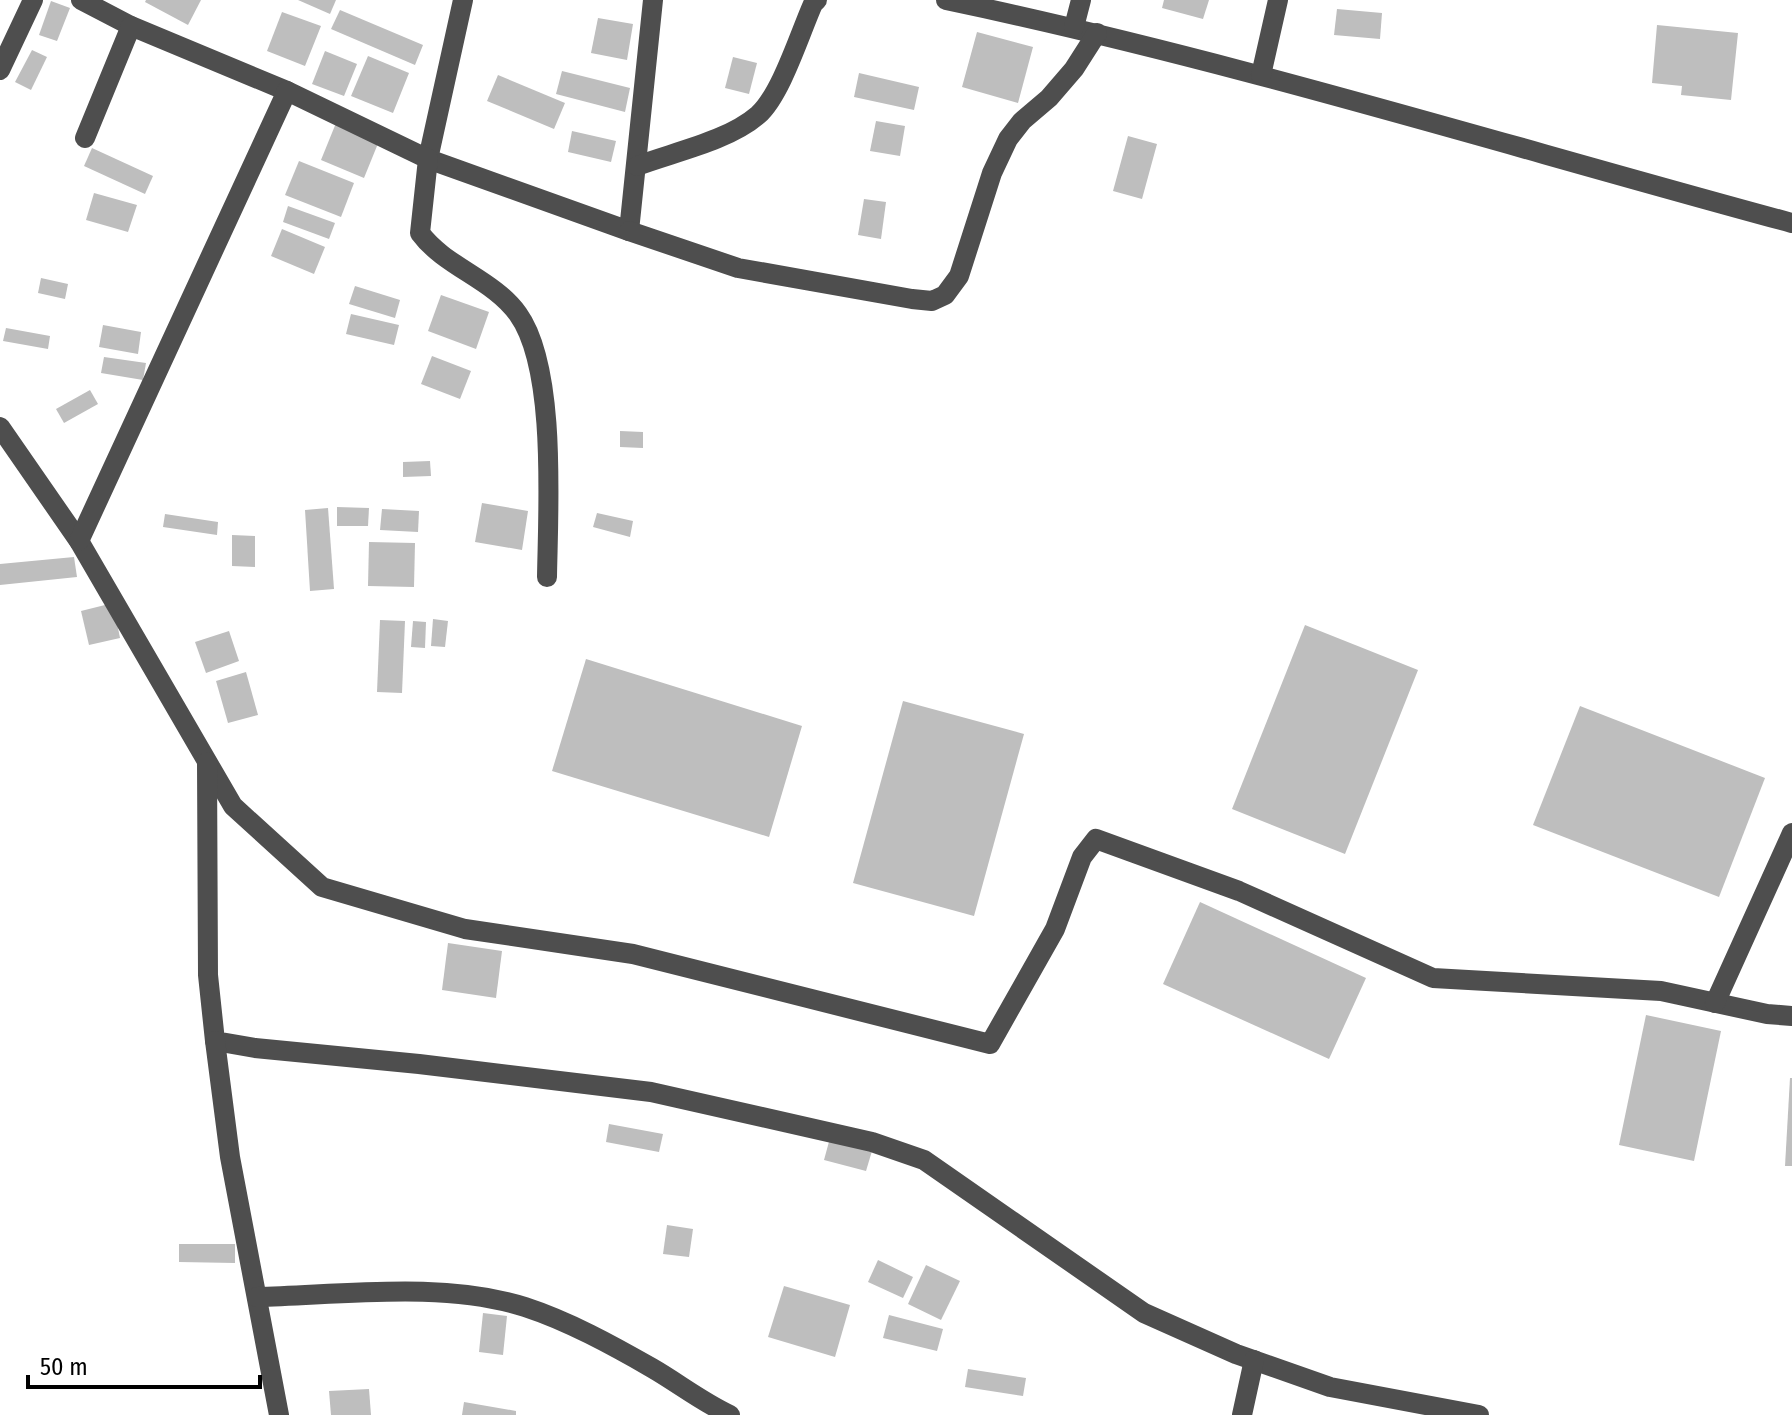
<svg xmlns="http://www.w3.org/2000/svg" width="1792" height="1415" font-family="'Fira Sans Condensed',sans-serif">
<rect width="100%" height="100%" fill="#fff"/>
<g fill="#bebebe">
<path d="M146,0H201L188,25L145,2Z"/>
<path d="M298,0H336L330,14Z"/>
<path d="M1164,0H1209L1203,19L1162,8Z"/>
<path d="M51,1L70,8L57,41L39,35Z"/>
<path d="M1337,9L1382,13L1380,39L1334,35Z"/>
<path d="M340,10L423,45L415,65L331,29Z"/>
<path d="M282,12L321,26L305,66L267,51Z"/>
<path d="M598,18L633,24L627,60L591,53Z"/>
<path d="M1657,25L1738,33L1731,100L1681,95L1682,86L1652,83Z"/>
<path d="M977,32L1033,47L1018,103L962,87Z"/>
<path d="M32,50L47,57L31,90L15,82Z"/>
<path d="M325,51L357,64L344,96L312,84Z"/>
<path d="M368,56L409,73L393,113L351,96Z"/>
<path d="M733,57L757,63L749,94L725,88Z"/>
<path d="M562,71L630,88L625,112L556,94Z"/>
<path d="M859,73L919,87L914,110L854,97Z"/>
<path d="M498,75L565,103L554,129L487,101Z"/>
<path d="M876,121L905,126L900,156L870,151Z"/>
<path d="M336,123L379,141L364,178L321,160Z"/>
<path d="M572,131L616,141L611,162L568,152Z"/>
<path d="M1128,136L1157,144L1142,199L1113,191Z"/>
<path d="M92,148L153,176L145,194L84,166Z"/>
<path d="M299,161L354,183L341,217L285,195Z"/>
<path d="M94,193L137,205L128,232L86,220Z"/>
<path d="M864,199L886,202L881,239L858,235Z"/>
<path d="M288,206L335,223L329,239L283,222Z"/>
<path d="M282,229L325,247L314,274L271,256Z"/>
<path d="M41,278L68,284L65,299L38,293Z"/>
<path d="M355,286L400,300L395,318L349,304Z"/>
<path d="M441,295L489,312L476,349L428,331Z"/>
<path d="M351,314L399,325L394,345L346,334Z"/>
<path d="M103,325L141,332L138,354L99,347Z"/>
<path d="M6,328L50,336L48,349L3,341Z"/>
<path d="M432,356L471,371L460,399L421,384Z"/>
<path d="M104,357L146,363L143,380L101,373Z"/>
<path d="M90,390L98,404L64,423L56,409Z"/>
<path d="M620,431L643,432V448L620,447Z"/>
<path d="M430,461L431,476L403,477V462Z"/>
<path d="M482,503L528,511L522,550L475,542Z"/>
<path d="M337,507L369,508L368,526H337Z"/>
<path d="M328,508L334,589L310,591L305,510Z"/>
<path d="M382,509L419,511L418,532L380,530Z"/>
<path d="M597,513L633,521L630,537L593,527Z"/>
<path d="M165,514L218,522L217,535L163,527Z"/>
<path d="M232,535L255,536V567L232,566Z"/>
<path d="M369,542L415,543L414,587L368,586Z"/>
<path d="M74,557L77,577L0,585V564Z"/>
<path d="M113,603L120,638L89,645L81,611Z"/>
<path d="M433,619L448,621L445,647L431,646Z"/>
<path d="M380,620L405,621L402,693L377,692Z"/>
<path d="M413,621L426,622L425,648L411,647Z"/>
<path d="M1305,625L1418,670L1345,854L1232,809Z"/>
<path d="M229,631L239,661L206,673L195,642Z"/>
<path d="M586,659L802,726L769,837L552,771Z"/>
<path d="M246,672L258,715L228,723L216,681Z"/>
<path d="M903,701L1024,734L974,916L853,883Z"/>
<path d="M1580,706L1765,778L1719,897L1533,825Z"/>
<path d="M1200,902L1366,978L1329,1059L1163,984Z"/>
<path d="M448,943L502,951L496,998L442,990Z"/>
<path d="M1646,1015L1721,1031L1694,1161L1619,1145Z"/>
<path d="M1790,1078H1792V1166H1785Z"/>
<path d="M609,1124L663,1134L659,1152L606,1142Z"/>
<path d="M830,1138L872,1151L866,1171L824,1160Z"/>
<path d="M667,1225L693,1229L689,1257L663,1254Z"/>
<path d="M179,1244H235V1263L179,1262Z"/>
<path d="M878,1260L913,1277L903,1298L868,1282Z"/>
<path d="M926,1265L960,1281L941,1320L908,1304Z"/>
<path d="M784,1286L850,1305L835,1357L768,1337Z"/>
<path d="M483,1313L507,1316L503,1355L479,1352Z"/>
<path d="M889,1315L943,1329L937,1351L883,1338Z"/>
<path d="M968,1369L1026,1378L1023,1396L965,1387Z"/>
<path d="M369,1389L371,1415H331L329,1391Z"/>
<path d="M464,1402L516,1411V1415H462Z"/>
</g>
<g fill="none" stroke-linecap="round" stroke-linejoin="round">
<g stroke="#4e4e4e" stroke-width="20">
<path d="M81,0L131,26"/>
<path d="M463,0L428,159L629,231L653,0"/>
<path d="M946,0C1232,60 1510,147 1792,223"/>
<path d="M1074,27L1081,0"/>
<path d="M0,70L33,0"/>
<path d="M1261,75L1278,0"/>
<path d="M85,138L131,26L287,91"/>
<path d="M637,166C674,152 728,141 758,115C781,95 800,33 813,4L817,0"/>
<path d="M629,231L738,268L912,299L932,301L945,295L959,276L992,173L1008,139L1022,121L1049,98L1074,69L1097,33"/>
<path d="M0,427L79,541L233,806L322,887L465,929L633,954L990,1044L1055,929L1082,857L1096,839L1239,891L1433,978L1661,991L1767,1014L1792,1016"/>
<path d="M79,541L287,91L428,159L420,233C445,267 493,279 518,314C557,368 548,510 547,577"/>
<path d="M207,762L208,975L215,1041L255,1048L419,1064L651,1092L872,1142L924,1160L1144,1313L1236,1354L1330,1387L1479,1415"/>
<path d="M1715,1003L1792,833"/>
<path d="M215,1041L230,1157L279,1415"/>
<path d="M257,1297C341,1295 444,1281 525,1307C568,1321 612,1345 652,1368C678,1383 702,1402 730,1415"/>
<path d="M1242,1415L1254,1360"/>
</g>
</g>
<path d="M28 1375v12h232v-12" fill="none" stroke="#000000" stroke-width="4"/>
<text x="40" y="1375" font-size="24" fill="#000000" stroke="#ffffff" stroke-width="6" paint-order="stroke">50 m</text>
</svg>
